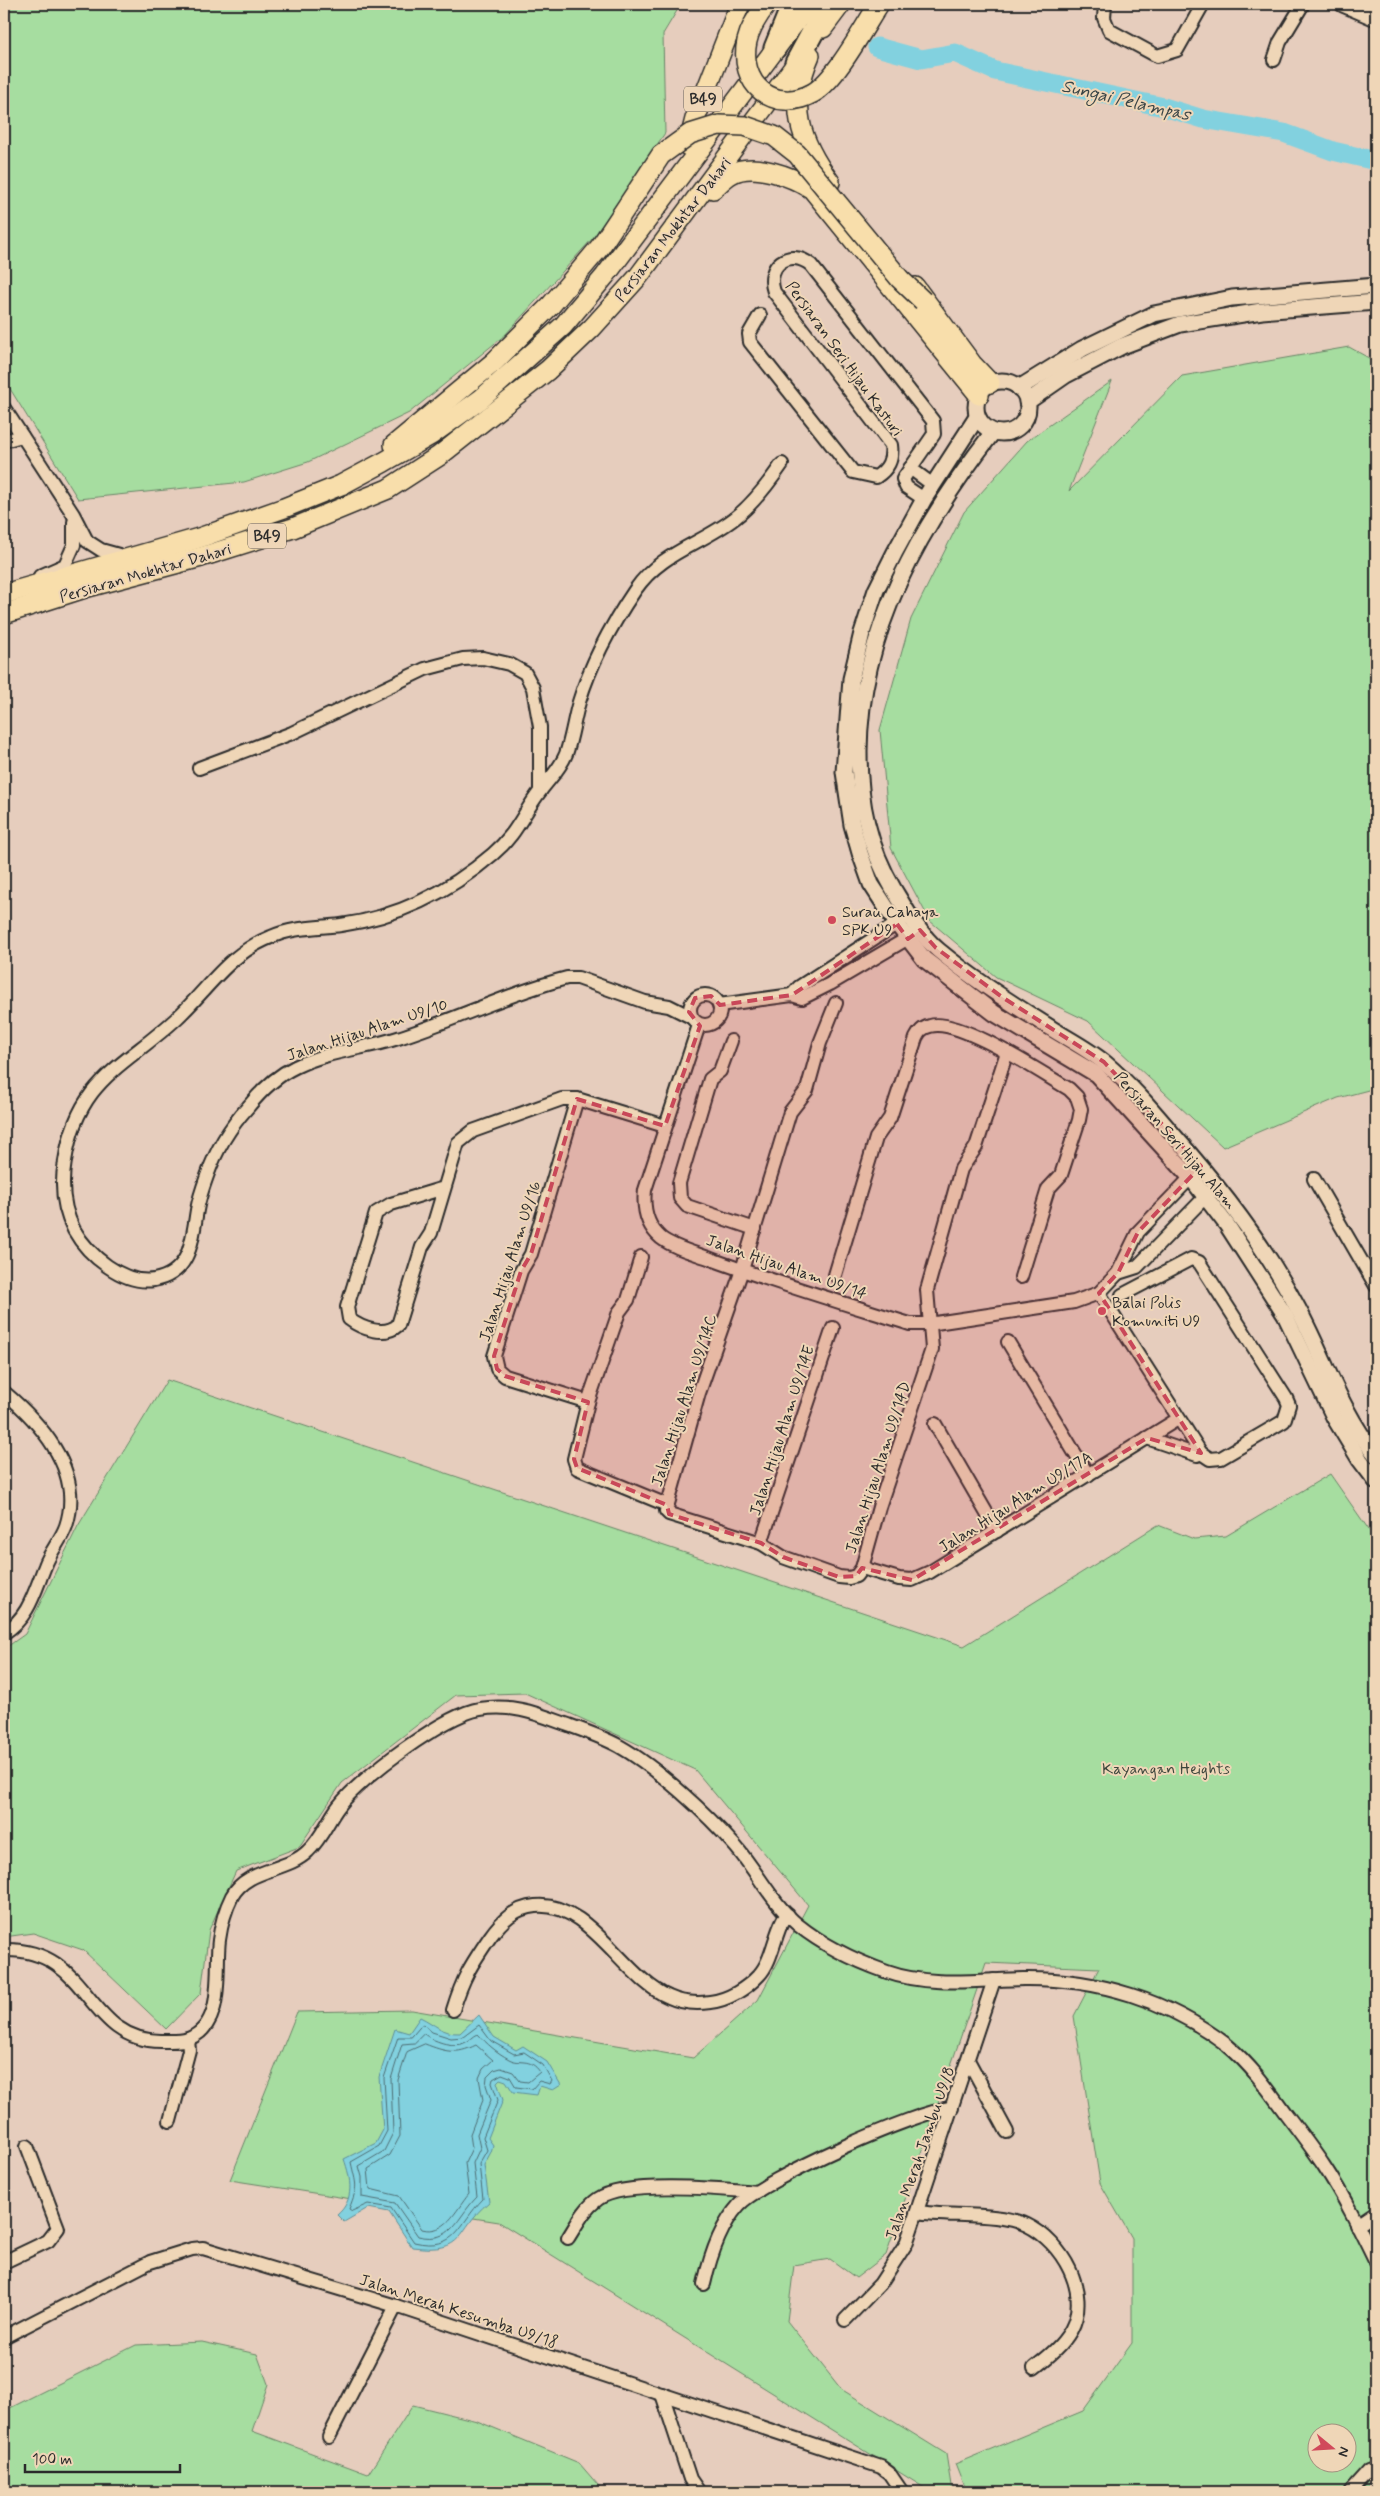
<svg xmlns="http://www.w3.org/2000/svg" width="1380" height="2496" font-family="Mynerve,sans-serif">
<rect width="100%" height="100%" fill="#e6cdbd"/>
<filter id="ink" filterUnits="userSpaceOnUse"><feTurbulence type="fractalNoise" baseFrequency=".02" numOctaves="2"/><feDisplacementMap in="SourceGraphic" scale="10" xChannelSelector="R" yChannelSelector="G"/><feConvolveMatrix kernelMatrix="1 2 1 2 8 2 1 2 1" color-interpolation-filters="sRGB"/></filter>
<g filter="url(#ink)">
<g fill="#a6dda0" stroke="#688466" fill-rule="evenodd">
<path d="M4,4H681L663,34L665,133L593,238L505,335L409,413L308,462L244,482L78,499L4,379Z"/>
<path d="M1349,347L1376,362V1088L1338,1098L1223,1147L1088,1021L996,977L930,921L891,848L880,730L911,619L964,512L1027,441L1112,381L1069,491L1182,376Z"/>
<path d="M167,1380L964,1646L1158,1525L1194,1539L1226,1536L1330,1474L1376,1540V2492H966L955,2464L1083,2411L1132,2343V2238L1100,2183L1074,2016L1099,1968L986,1963L886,2255L856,2278L830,2259L794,2265L787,2321L841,2389L946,2454L952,2492H931L499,2222L230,2180L297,2012L412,2010L693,2058L758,2000L808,1905L695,1770L525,1693L456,1695L342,1783L299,1847L236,1871L209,1930L201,1993L166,2029L83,1950L33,1933L4,1937V1649L25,1634L78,1526ZM1318,2434H1348V2464H1318Z"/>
<path d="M202,2342L257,2354L268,2384L252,2431L368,2474L413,2405L477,2421L579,2463L604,2492H4V2411L136,2345Z"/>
</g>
<path fill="#82d1df" stroke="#5f8f97" d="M479,2015L494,2037L516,2050L523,2046L547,2062L561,2085L553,2090L540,2086L537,2095L513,2092L506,2081L500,2079L497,2082L503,2100L488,2138L493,2145L491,2152L484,2165L489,2202C454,2231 468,2254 412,2247L389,2212L368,2208L344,2222L337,2215C355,2200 351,2179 344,2159L376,2143L383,2130L379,2077L395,2029L409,2033L420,2017C435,2024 442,2034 460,2033Z"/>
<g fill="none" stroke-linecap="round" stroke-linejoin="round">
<g stroke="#4e6d73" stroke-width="1">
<path d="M423,2024L432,2032L451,2038L463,2037L479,2025L491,2041L514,2054L524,2052L543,2065L552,2081L550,2084L539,2081L532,2089L516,2087L510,2077L502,2074L493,2079L492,2083L498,2100L483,2137L487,2150L479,2164L483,2199C458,2224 457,2252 414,2242L391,2208L368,2204L352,2211L349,2209C359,2184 356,2186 351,2162L379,2146L387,2131L384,2078L398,2037H411Z"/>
<path d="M424,2034C433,2041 452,2048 464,2043C470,2041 473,2036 478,2034C487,2044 496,2052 509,2059C520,2065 530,2057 540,2072L528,2082L520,2081L513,2072L501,2068L494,2070L487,2077L486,2085L491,2100L477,2134L480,2148L473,2163L477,2197C456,2218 453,2244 418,2236L395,2203L362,2197V2177L359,2166L384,2151L393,2133L391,2079L402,2044L414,2043Z"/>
<path d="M425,2044C446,2052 456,2055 476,2045L493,2060L483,2069L479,2078L483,2100L470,2134L472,2148L465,2163L469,2194C455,2211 446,2235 422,2229L399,2196L370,2189L368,2169L390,2155L400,2136L398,2080L407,2052Z"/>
</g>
<path stroke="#82d1df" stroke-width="19" d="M877,47L921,59L955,53L995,71L1164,107L1203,119L1284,133L1333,151L1376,161"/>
<defs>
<g id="minor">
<path d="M1105,4L1104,18L1109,30L1157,56L1177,50L1203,4"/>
<path d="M1274,60L1280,42L1303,4"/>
<path d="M760,315L749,334L750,342L853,472L876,477C888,469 893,460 891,445L774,292C765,266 789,247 811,265L933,421L934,434L903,479L906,487L924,499"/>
<path d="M4,408L73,514L87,541L101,550L126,557"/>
<path d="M4,441L22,436"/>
<path d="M910,468L933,485"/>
<path d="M40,576L65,565L74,545V522"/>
<path d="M199,768L292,733L425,669L463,659L483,658L509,664L525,673L533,688L540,727V791"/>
<circle cx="705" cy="1010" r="15"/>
<path d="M792,995L802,998L830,984L915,934"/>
<path d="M792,995L799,987L904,919"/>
<path d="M836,1003L820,1043L807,1090L790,1112L742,1270L699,1393L666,1511L669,1514L761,1543L783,1557L839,1577L849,1578L856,1576L862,1568L879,1507L932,1349L927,1290L961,1169L976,1147L1007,1052"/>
<path d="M719,1005L792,995"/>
<path d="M691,1017L669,1006L645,1002L578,978H567C509,993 455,1020 398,1038C365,1049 327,1051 295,1067C276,1076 261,1091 248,1107C230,1127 216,1150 207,1176C203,1187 199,1198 197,1210C192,1240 191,1273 154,1280C123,1285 88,1255 74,1230C63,1209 61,1184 65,1161C78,1079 123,1068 177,1018C209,988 228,954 271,937C293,927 316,928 341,925C398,917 449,892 493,854C517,834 523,813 541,790C550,778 560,769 566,754C572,737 574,719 579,702C591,662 612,624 635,590C661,552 700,545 735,518C754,503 769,483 782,464"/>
<path d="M699,1025L645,1190C643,1208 647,1226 661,1238C674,1248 695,1253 711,1259C776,1283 843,1303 910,1324H929L1074,1302L1099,1293L1118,1273L1138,1232L1196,1172"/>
<path d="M731,1041L720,1071L710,1079L679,1183L680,1198L687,1206L755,1229"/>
<path d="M577,1099L531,1254L521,1271L494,1356L497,1369L505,1376L588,1402"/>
<path d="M1314,1179L1376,1286"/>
<path d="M444,1188L391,1204L376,1213L347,1307L349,1319C362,1329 385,1337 398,1325L422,1247L431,1233L458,1143L473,1131L562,1099H577L665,1126"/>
<path d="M641,1257L628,1300L619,1312L588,1402L574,1459L577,1468L667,1505"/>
<path d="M1118,1273L1137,1267L1212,1190"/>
<path d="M835,1275L876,1138L890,1118L916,1038C919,1032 922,1028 930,1026C958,1017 1043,1074 1069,1089L1077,1097L1081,1109L1079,1120L1061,1175L1048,1189L1021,1277"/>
<path d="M1099,1293L1201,1453L1210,1459L1221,1458L1284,1421L1289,1405L1286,1398L1199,1262L1191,1259L1122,1295"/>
<path d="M1008,1342L1088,1475"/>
<path d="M4,1392C42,1424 84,1472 66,1526C61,1540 50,1552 45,1566C34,1593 29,1617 4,1633"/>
<path d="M935,1424L997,1531"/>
<path d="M1147,1438L1197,1455L1201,1453"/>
<path d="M761,1543L833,1328"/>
<path d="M862,1568L899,1579L912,1580L930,1572L1178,1419"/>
<path d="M4,1950C92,1948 83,2040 161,2041C170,2041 180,2042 188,2039C226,2025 215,1970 219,1940C221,1925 225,1910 232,1896C247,1868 287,1872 308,1851C322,1838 328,1820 339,1806C361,1777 446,1714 480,1709C510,1704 533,1712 560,1722C579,1729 601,1736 619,1746C658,1768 707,1814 736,1847C758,1873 772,1903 798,1925C824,1946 856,1961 887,1972C929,1987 978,1980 1023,1979C1096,1978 1169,2000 1227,2045C1251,2065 1268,2089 1286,2114C1299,2131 1312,2148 1324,2166C1344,2196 1360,2229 1376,2262"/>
<path d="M453,2010C463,1977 471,1965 490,1937C502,1920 515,1908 535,1906C589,1900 623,1978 669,1997C682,2003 696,2004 710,2002C728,2000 746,1989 759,1975C772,1961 774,1937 783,1920L788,1915"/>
<path d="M968,2060L1007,2132"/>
<path d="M170,2121L189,2050L188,2039"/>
<path d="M918,2212C949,2217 1000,2212 1027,2225C1062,2242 1091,2292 1071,2330C1062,2346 1048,2357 1034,2368"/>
<path d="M1357,2225L1376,2212"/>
<path d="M568,2238C577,2224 584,2209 598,2199C624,2180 722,2189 757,2192"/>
<path d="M4,2262L48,2241L58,2228L27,2146"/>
<path d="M704,2284C710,2257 720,2226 739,2205C762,2180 918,2110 952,2108"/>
<path d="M845,2320L880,2284L906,2244L994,1980"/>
<path d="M4,2337L150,2262L192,2249L203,2248L396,2306L881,2467L889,2473L902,2492"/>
<path d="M662,2394L690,2479L699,2492"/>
<path d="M329,2437L396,2306"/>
<path d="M1350,2492L1369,2471L1376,2468"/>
</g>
<g id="tertiary">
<path d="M1343,4L1376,18"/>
<circle cx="1002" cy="407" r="26"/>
<path d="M1019,388L1082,349L1154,314L1232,298L1376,286"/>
<path d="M1027,402L1066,375L1122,346L1180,324L1262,311L1376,302"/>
<path d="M977,417L924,499L895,552L876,590L862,633L851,679L844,772L852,825L860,853L871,884L897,924L924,959L994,1013L1096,1074L1191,1178L1227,1225L1285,1315L1334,1417L1360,1460L1376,1481"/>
<path d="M993,432C921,525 860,630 859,751C859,801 868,846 894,890C906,910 920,935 938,950C974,980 1013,1004 1052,1029C1070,1040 1089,1050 1105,1063C1131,1085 1153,1111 1175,1137C1220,1188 1264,1244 1296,1305C1323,1354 1340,1411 1376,1455"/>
</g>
<g id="primary">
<path d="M823,28L841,4"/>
<path d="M810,55C788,105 799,140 830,182"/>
<path d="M688,146L695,119L740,4"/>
<path d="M713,189C719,184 724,178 731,174C753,161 793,177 812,189L979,395"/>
<path d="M915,287L972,364L990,383"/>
<path d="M394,445L494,362L551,305"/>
<path d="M4,594L199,538L284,508L341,485L384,462L431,435L481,399L563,326L605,276L809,4"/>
<path d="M4,614L88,587L201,557L293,528L388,489L439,456L548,370L592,328L638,277L805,52"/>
</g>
<g id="motorway">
<path d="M775,48L793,4"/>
<path d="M796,63L828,4"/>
</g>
</defs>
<use href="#minor" stroke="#2b2b2b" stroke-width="16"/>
<use href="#tertiary" stroke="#2b2b2b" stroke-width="19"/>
<use href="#primary" stroke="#2b2b2b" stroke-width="22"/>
<use href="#motorway" stroke="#2b2b2b" stroke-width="25"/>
<use href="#minor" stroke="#efd6b7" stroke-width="12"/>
<use href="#tertiary" stroke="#efd6b7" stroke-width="15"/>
<use href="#primary" stroke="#f8deab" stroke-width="19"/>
<use href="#motorway" stroke="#f8deab" stroke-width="21"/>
<defs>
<g id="primary-bridge">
<path d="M767,4C759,14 750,28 747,41C738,83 773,115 813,93C836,80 864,27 879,4"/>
<path d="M551,305L600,247L661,155L690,134L719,125L745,126L774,136L797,154L900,279L923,301"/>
</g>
</defs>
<use href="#primary-bridge" stroke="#2b2b2b" stroke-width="22" stroke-linecap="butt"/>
<use href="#primary-bridge" stroke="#f8deab" stroke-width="19"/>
</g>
</g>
<path fill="#c94859" fill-opacity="0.2" stroke="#c94859" stroke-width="4" stroke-dasharray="10 6" stroke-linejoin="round" d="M897,924L908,939L920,930L936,948L1002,997L1104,1062L1201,1166L1138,1232L1118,1273L1099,1293L1201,1453L1147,1438L912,1580L862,1568L856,1576L839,1577L783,1557L761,1543L669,1514L667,1505L577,1468L574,1459L588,1402L505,1376L497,1369L494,1356L521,1271L531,1254L577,1099L665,1126L700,1026L689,1012L695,998L711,996L720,1005L792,995Z"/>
<g fill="#d1495b" stroke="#efd6b7" stroke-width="2">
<circle cx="832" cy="920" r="5"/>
<circle cx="1102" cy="1311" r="5"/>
</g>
<g text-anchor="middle" stroke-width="4" stroke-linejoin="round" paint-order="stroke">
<g fill="#efd6b7" stroke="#665e55" stroke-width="1">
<rect x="684" y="86.5" width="38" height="25" rx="4"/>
<rect x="248" y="523.5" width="38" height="25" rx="4"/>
</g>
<g font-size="15" font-weight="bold" fill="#2b2b2b">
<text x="703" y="104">B49</text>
<text x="267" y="541">B49</text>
</g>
<g font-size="16" fill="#2b2b2b" stroke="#efd6b7">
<text transform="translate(672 229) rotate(-52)" y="6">Persiaran Mokhtar Dahari</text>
<text transform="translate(845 358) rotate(54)" y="6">Persiaran Seri Hijau Kasturi</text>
<text transform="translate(145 572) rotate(-16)" y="6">Persiaran Mokhtar Dahari</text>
<text transform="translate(367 1029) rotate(-18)" y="6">Jalan Hijau Alam U9/10</text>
<text transform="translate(1176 1140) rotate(49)" y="6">Persiaran Seri Hijau Alam</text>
<text transform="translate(509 1261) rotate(-72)" y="6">Jalan Hijau Alam U9/16</text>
<text transform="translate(787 1266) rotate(19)" y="6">Jalan Hijau Alam U9/14</text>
<text transform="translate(683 1400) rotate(-72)" y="6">Jalan Hijau Alam U9/14C</text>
<text transform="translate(781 1430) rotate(-72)" y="6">Jalan Hijau Alam U9/14E</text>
<text transform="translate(877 1467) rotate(-72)" y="6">Jalan Hijau Alam U9/14D</text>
<text transform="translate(1015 1501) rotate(-32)" y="6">Jalan Hijau Alam U9/17A</text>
<text transform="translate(919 2153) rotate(-71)" y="6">Jalan Merah Jambu U9/8</text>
<text transform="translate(459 2310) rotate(18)" y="6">Jalan Merah Kesumba U9/18</text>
</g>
<g font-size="16" fill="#2b2b2b" stroke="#efd6b7" text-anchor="start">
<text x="842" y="917">Surau Cahaya<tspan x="842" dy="18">SPK U9</tspan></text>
<text x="1112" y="1308">Balai Polis<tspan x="1112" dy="18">Komuniti U9</tspan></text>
</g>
<g font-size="16" fill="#3d463d" stroke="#efd6b7">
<text x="1166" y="1774">Kayangan Heights</text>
</g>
<g font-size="18" font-style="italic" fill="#384446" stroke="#efd6b7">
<text transform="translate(1126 100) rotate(13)" y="6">Sungai Pelampas</text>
</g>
</g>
<rect width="1380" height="2496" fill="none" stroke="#efd6b7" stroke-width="20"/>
<rect x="10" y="10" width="1360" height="2476" fill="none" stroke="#2b2b2b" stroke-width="2" filter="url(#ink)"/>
<g transform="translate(1332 2448) rotate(108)"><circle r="24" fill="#efd6b7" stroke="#a1927f"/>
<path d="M0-4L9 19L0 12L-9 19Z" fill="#d1495b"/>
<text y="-8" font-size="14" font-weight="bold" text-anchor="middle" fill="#2b2b2b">N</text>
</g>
<path d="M25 2464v8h155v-8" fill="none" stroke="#2b2b2b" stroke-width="2.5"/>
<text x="32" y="2464" font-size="15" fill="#2b2b2b" stroke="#efd6b7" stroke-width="4" paint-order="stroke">100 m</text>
</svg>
